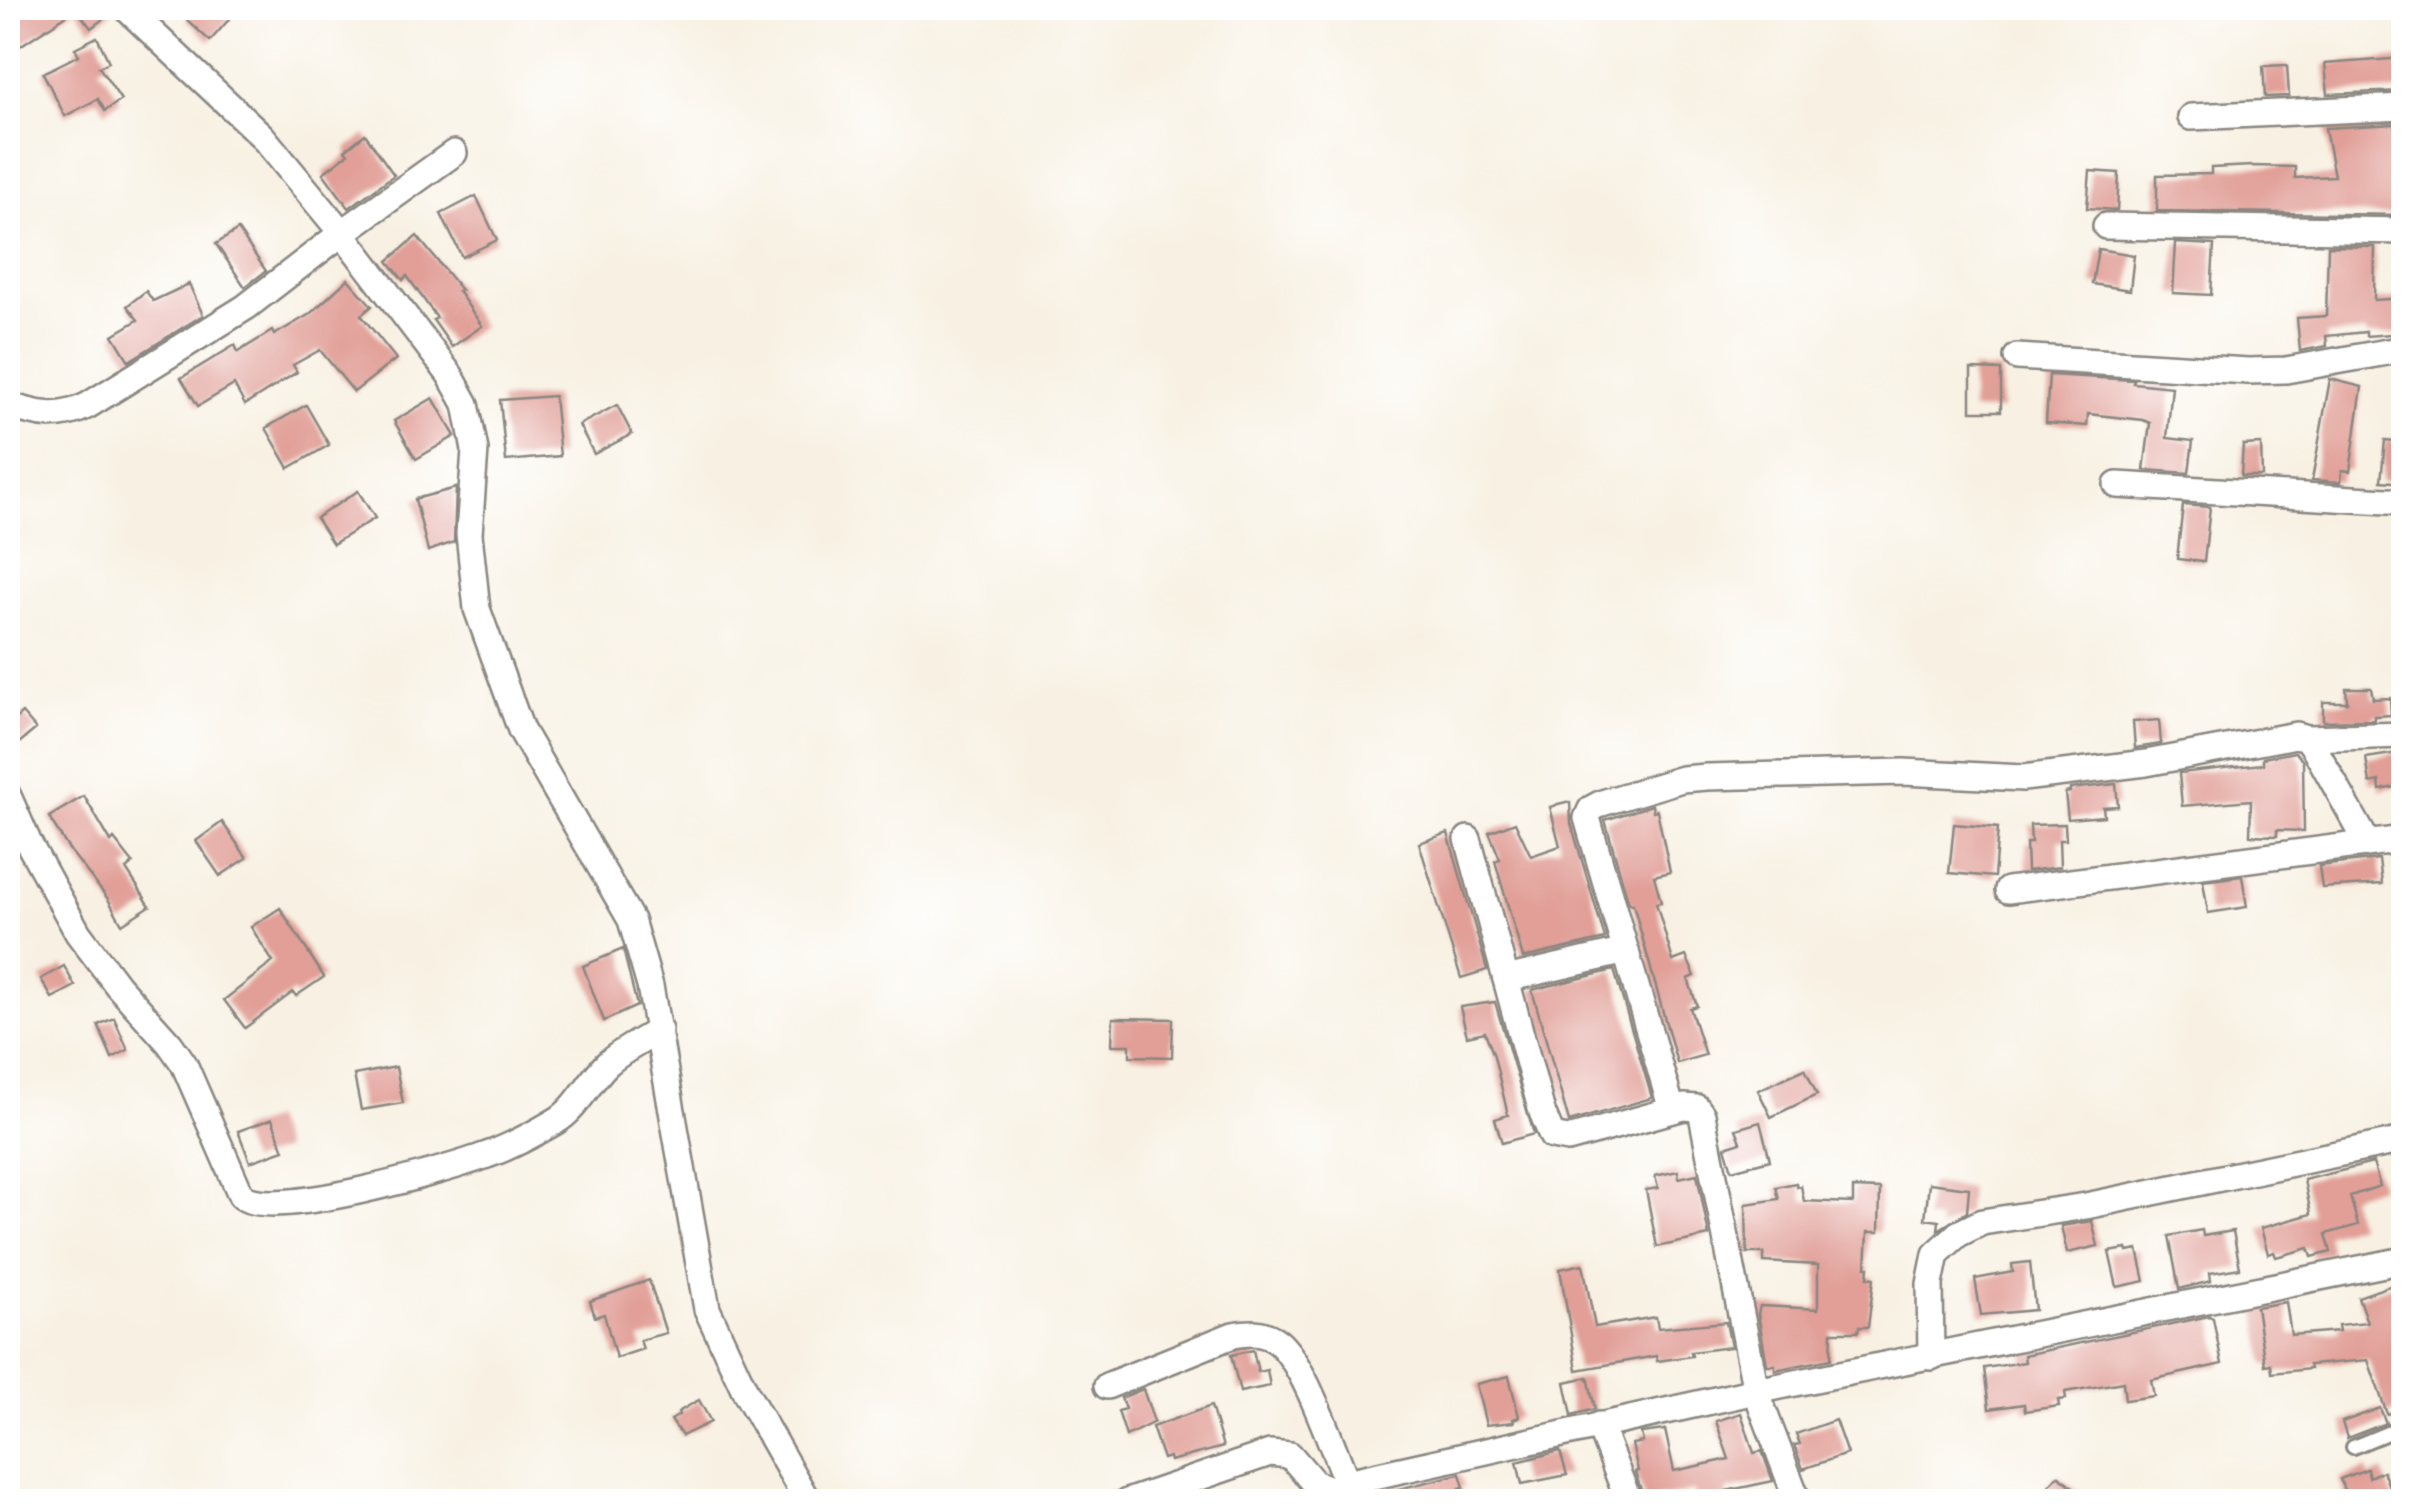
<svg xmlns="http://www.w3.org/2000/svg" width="2411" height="1509" font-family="Sriracha,sans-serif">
<rect width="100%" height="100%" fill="#fff"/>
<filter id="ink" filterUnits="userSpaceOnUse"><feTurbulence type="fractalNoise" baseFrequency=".01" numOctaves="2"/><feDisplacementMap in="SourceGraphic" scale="20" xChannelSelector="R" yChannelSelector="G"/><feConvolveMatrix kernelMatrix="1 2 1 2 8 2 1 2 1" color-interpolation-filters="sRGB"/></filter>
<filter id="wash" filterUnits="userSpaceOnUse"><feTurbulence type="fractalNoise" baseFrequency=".0048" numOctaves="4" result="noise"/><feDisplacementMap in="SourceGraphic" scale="40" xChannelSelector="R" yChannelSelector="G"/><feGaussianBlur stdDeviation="2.25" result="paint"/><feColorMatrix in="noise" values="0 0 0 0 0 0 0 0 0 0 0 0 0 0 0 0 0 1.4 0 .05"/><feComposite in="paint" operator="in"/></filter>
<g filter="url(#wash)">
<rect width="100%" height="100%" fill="#f8f1e3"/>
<g id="blocks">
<g fill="#e19f97">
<path d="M13,8H110L111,13L91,28L76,9L8,54V21L17,14Z"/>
<path d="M197,8H239L210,41L187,20Z"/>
<path d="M97,37L109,62L99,67L121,100L105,111L98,99L65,116L43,73L79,55L75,48Z"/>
<path d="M2404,58V91L2328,94L2325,64Z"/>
<path d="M2287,65L2289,96L2265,97L2263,66Z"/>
<path d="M2395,124L2404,162V215L2157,211V175L2211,174V168L2253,166L2295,167V178L2334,176L2325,128Z"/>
<path d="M365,134L394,175L349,208L323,173L348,154L345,150Z"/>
<path d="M2090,171L2119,173L2117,210L2087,208Z"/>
<path d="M476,196L497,240L462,257L441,214Z"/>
<path d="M238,230L266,271L245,287L216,244Z"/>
<path d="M417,236L461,290L458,291L482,326L452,347L433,320L437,318L407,276L403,280L388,261Z"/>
<path d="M2176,243L2214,245L2211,295L2173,293Z"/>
<path d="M2328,246L2375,247L2374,300L2404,298V333L2366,336V332L2326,336L2327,346L2300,351L2297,318L2326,316Z"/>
<path d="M2098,249L2134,255L2130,290L2092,284Z"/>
<path d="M348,279L372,306L361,315L396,359L354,392L320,350L293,365L297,372L245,405L234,385L198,406L181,378L235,345L238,352L272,331L274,335L310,314Z"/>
<path d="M189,284L203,315L129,361L113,335L138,320L127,306L146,291L153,301Z"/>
<path d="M1971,369L2001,370V411H1971Z"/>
<path d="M2049,375L2134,380L2133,383L2172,387L2167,438L2193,441L2189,473L2144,470L2150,423L2143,420L2088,414L2087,426L2046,423Z"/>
<path d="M2330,379L2362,387L2350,471L2342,470L2341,482L2312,480Z"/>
<path d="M554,396L560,456L506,461L500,400Z"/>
<path d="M433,398L455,436L416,459L394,421Z"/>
<path d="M306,405L329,445L289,468L266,428Z"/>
<path d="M617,405L632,434L594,454L579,425Z"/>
<path d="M2385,440L2404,442V483L2381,481Z"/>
<path d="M2261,444L2262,476H2241L2243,445Z"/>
<path d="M456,488L454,542L428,551L415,499Z"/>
<path d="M358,491L375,518L333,544L316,518Z"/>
<path d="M2183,505L2210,507L2204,562L2177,559Z"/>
<path d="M2346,688H2371L2373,699L2390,698L2391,715L2374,716V720L2323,721V702H2347Z"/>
<path d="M22,713L36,729L8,752V725Z"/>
<path d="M2159,720L2161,744L2135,748L2133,722Z"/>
<path d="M2295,752L2303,761L2304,831L2277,830V836L2250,835L2251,800L2182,806L2179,773L2263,764V758Z"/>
<path d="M2404,752V785L2380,790L2379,781L2370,783L2366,758Z"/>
<path d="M2116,784L2118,806L2103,807L2104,816L2068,819L2065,793L2070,792V789Z"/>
<path d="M84,796L111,842L114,839L133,863L126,869L150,906L122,924L108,899L68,848L49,817Z"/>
<path d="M1570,802L1571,823L1605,939L1523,958L1495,861L1500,859L1489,832L1515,822L1531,856L1560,846L1550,807Z"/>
<path d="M1652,805L1653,811L1657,810L1670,872L1654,876L1661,902L1656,903L1673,961L1686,956L1695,976L1688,979L1697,1006L1690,1008L1705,1055L1677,1063L1633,904H1629L1605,820Z"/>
<path d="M222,822L247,858L220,876L196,841Z"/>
<path d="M1954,824L1998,828L1994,877L1949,873Z"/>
<path d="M2065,824L2066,840H2059L2060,867L2027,871L2026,843H2031L2030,825Z"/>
<path d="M1448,833L1487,970L1461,978L1419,843Z"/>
<path d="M2379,859L2382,884L2322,888L2319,866Z"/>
<path d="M2242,876L2247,907L2208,913L2203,881Z"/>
<path d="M280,908L324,977L296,996L293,992L245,1028L224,1000L273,962L251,927Z"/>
<path d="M623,949L637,1006L604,1021L583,966Z"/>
<path d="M64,966L75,986L52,998L41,979Z"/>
<path d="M1614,970L1652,1098L1569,1122L1532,990Z"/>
<path d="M1495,1002L1534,1134L1502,1143L1495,1119L1508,1115L1494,1056L1485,1032L1467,1036L1460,1007Z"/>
<path d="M114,1018L128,1050L112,1058L98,1025Z"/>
<path d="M1113,1018L1173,1019L1172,1057L1130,1056V1045H1112Z"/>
<path d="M396,1067L403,1103L361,1110L354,1075Z"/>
<path d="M1805,1069L1817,1095L1771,1117L1758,1090Z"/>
<path d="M272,1119L284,1150L250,1162L238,1131Z"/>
<path d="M1760,1122L1770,1160L1732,1170L1725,1147L1741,1142L1736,1129Z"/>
<path d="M2373,1163L2380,1186L2350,1196L2358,1225L2326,1234L2331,1252L2312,1257L2309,1248L2276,1257L2274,1252L2268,1254L2261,1228L2311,1214L2304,1180Z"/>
<path d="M1678,1171L1679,1178L1697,1174L1709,1236L1657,1247L1646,1190L1658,1188L1655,1176Z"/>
<path d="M1796,1183L1797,1187L1801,1186L1804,1201L1853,1203V1188L1880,1189L1879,1232H1868L1866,1267H1869L1868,1277L1874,1278L1868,1327H1859L1858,1332H1832L1831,1359L1775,1370V1365H1767L1758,1314L1760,1306L1818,1309V1265L1764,1262V1253H1747L1746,1204L1779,1199L1776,1187Z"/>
<path d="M1929,1183L1969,1188L1967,1212L1938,1230L1939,1221L1925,1219Z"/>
<path d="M2092,1221L2098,1246L2067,1253L2061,1226Z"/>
<path d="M2202,1230L2203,1236L2233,1231L2240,1268L2210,1273L2211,1281L2179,1289L2169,1236Z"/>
<path d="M2127,1249L2128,1252L2138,1250L2145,1281L2117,1287L2109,1252Z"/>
<path d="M2030,1262L2035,1310L1981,1315L1975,1279L2013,1272L2012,1264Z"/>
<path d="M1583,1264L1595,1327L1656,1317L1658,1328L1726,1322L1731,1347L1691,1352L1692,1356L1657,1361L1656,1356L1577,1370L1560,1269Z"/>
<path d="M649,1280L666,1333L640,1340L643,1349L616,1358L604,1314L595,1317L590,1301Z"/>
<path d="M2395,1284L2400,1296L2404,1295V1316L2399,1317L2404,1331V1408L2387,1414L2368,1360L2309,1365L2310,1369L2272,1373L2271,1364L2265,1365L2256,1307L2286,1302L2291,1335L2339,1331L2338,1325L2367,1322L2358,1297Z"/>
<path d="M2209,1316L2213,1318L2222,1364L2151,1380L2154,1396L2125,1400L2123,1382L2065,1392L2066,1399L2058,1400L2059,1406L2025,1411L2024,1404L1989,1409L1984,1368L2025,1362L2024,1355Z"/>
<path d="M1253,1350L1258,1372L1267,1370L1270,1386L1240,1392L1231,1355Z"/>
<path d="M1509,1376L1519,1417L1513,1419L1514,1422L1486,1425L1476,1384Z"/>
<path d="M1588,1377L1595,1409L1572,1415L1565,1382Z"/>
<path d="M1143,1389L1154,1422L1126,1436L1118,1411L1125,1409L1121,1398Z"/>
<path d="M699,1400L711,1422L682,1436L671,1420L679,1415L678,1412Z"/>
<path d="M1211,1406L1223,1447L1170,1461L1169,1457L1163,1459L1152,1427Z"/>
<path d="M2380,1408L2386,1423L2347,1438L2342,1422Z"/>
<path d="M1741,1413L1754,1453L1762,1451L1773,1481L1726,1491L1727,1499L1714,1502H1696L1694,1491L1645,1502L1635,1472L1638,1471L1632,1444L1643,1442L1641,1433L1665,1430L1674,1471L1729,1459L1716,1421Z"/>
<path d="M1835,1420L1847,1454L1803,1469L1794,1445L1800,1444L1796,1434Z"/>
<path d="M1560,1451L1567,1475L1522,1484L1517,1462Z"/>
<path d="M2367,1469L2369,1477L2383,1471L2395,1502H2348L2340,1479Z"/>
<path d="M1460,1474L1464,1487L1460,1488L1463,1502H1345Z"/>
<path d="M2058,1475L2079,1492L2070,1502H2052L2042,1494Z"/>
</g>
</g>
</g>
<g filter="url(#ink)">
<use href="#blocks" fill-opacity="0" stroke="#8a8680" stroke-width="2.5"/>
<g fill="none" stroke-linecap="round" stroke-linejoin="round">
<defs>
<path id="lane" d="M2353,1447L2404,1426"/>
<g id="street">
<path d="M126,8L262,136L342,233L450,375L466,404L475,450L469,534L477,609L521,730L631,920L650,986L707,1309L746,1393L808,1502"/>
<path d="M2191,117L2404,107"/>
<path d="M2106,226L2404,231"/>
<path d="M2017,357L2248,371L2286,370L2404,349"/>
<path d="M8,405C37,415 58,420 87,406L246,307L342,233L454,153"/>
<path d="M2117,485L2404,502"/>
<path d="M2307,738L2404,735"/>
<path d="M8,796L29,844L78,933L118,986L170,1044L184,1064L241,1195C265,1223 450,1169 487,1155C510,1147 534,1134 556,1121C577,1109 589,1081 607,1064C621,1051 642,1041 659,1030"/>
<path d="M1468,839L1542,1112L1552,1136L1568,1139L1684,1107L1697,1108L1702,1115L1756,1391L1798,1502"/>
<path d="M2008,890L2404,839"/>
<path d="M1506,979L1626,951"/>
<path d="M1672,1110L1587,818L1591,809L1602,803L1682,779L1707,777L1904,772L2023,778L2146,763L2296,735L2307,738L2315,749L2367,842"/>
<path d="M1931,1357L1930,1284L1936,1254L1958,1234L1982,1222L2086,1206L2404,1140"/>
<path d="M1107,1386L1233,1335C1249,1332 1264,1331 1278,1342C1305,1364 1332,1448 1347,1482"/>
<path d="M1599,1425L1629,1502"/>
<path d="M1127,1502L1270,1453L1290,1455L1314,1483L1330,1489L1347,1482L1756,1391L2404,1260"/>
</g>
</defs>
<use href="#lane" stroke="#8a8680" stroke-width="18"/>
<use href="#street" stroke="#8a8680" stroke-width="30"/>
<use href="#lane" stroke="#fff" stroke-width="12"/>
<use href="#street" stroke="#fff" stroke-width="25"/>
</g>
</g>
<rect width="2411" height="1509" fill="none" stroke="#fff" stroke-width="40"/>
</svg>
